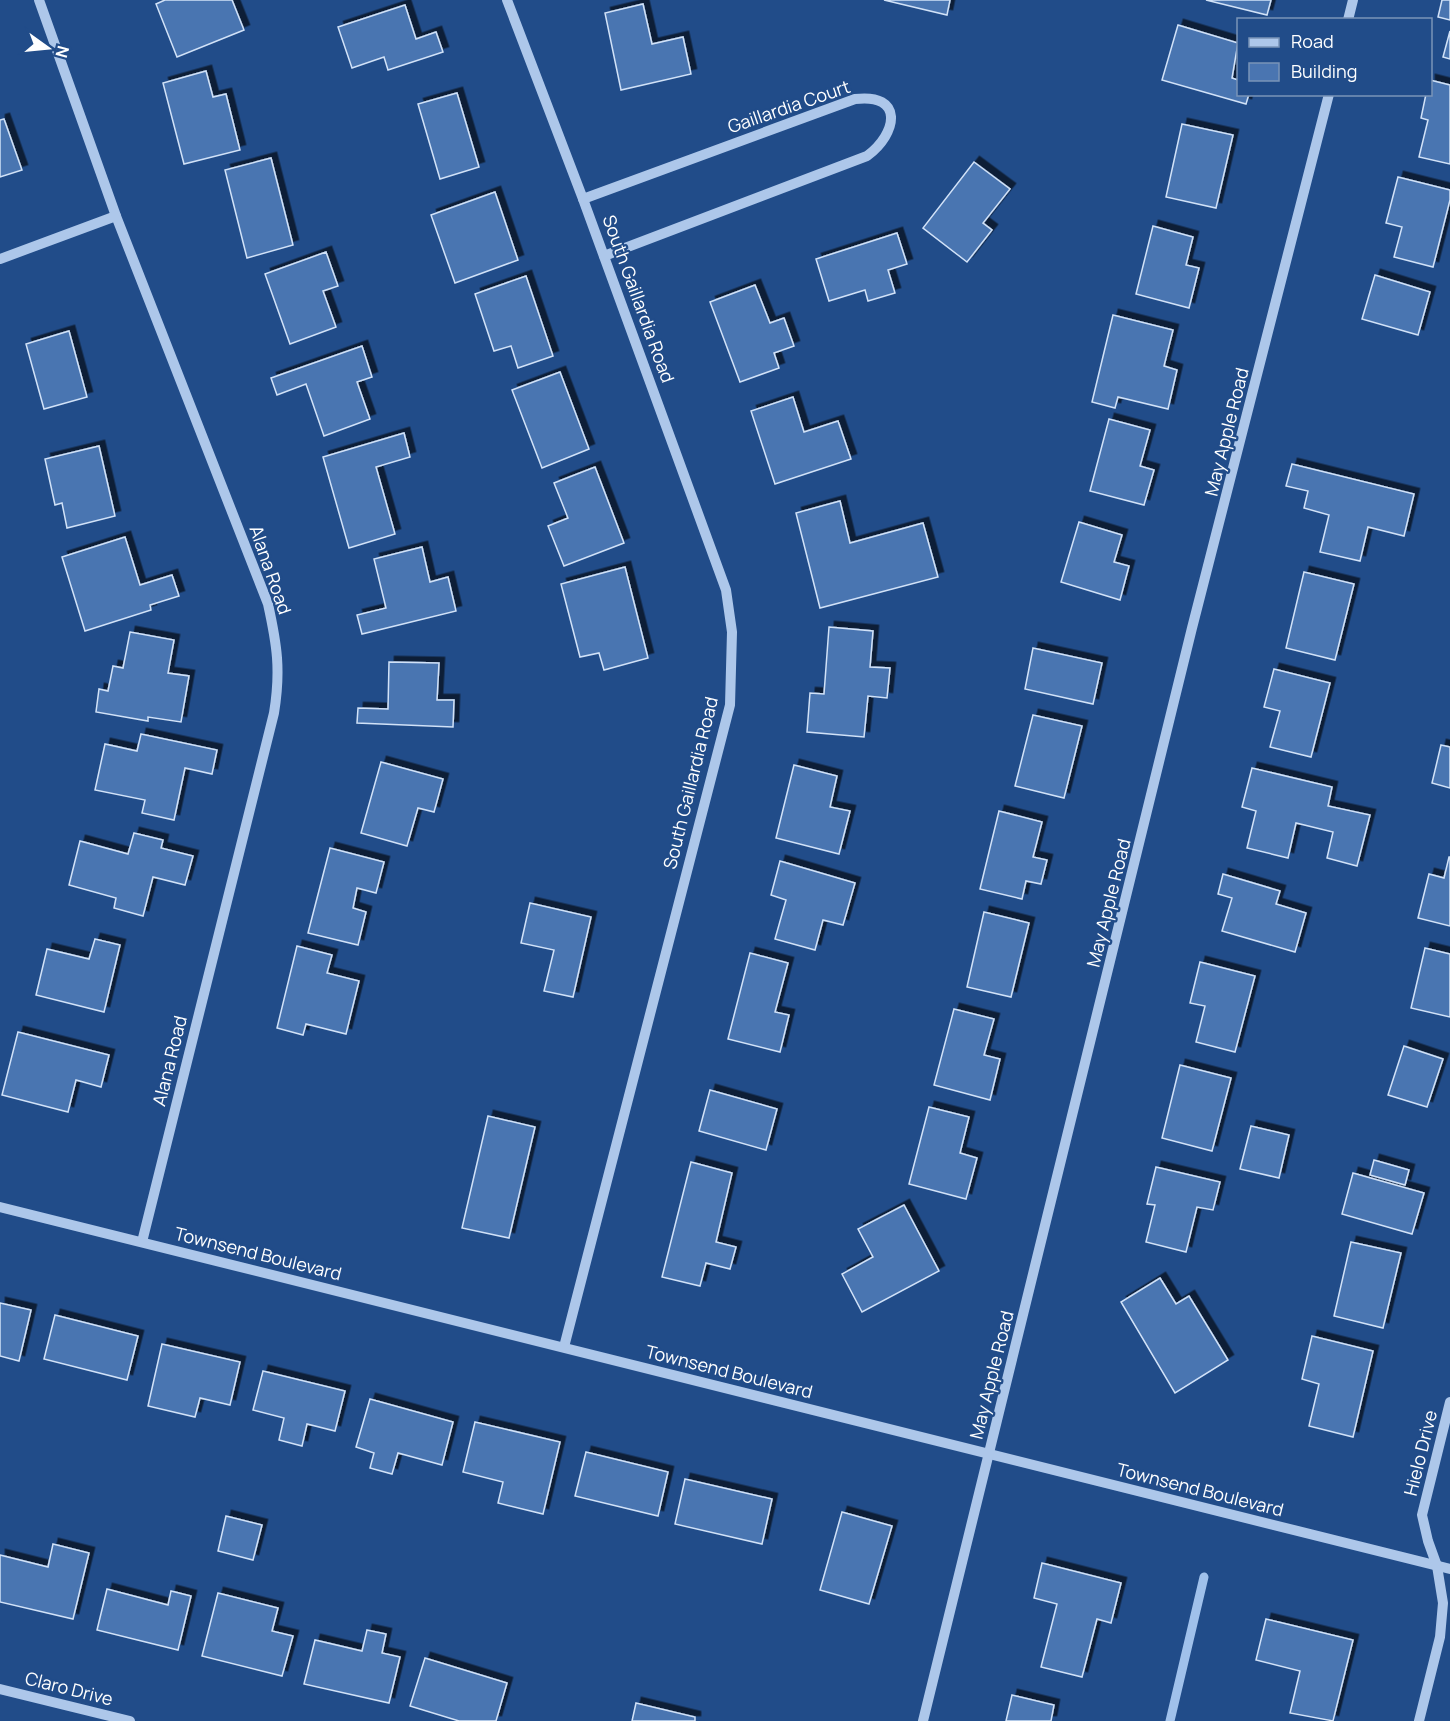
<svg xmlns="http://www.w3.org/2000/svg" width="1450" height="1721" font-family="Manrope,sans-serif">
<defs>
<filter id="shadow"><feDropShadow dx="5.5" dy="-5.5" stdDeviation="0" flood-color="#0009"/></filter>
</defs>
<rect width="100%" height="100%" fill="#214c89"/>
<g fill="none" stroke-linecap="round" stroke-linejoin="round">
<path stroke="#a0c1eb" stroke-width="9" d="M1170,1721L1204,1577"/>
</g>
<g fill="#4a75b1" stroke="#d1e2f8" stroke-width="1.5" filter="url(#shadow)">
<path d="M165,0H232L244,30L177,57L156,4Z"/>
<path d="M884,0H950L947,15Z"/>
<path d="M1206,0H1271L1267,15Z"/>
<path d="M1442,0H1450V20L1438,17Z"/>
<path d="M643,4L652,44L683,37L691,74L621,90L605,13Z"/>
<path d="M405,5L416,39L436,32L443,52L388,70L384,57L352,68L338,27Z"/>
<path d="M1178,25L1238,43L1232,78L1238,80V94H1249L1246,104L1162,80Z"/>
<path d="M1450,31V59L1443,57Z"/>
<path d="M206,71L213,97L226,94L240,150L184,164L163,83Z"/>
<path d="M1430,80L1450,85V164L1419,157L1428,120L1421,118L1426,94H1430Z"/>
<path d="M457,93L479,167L440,179L418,104Z"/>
<path d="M4,119L22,170L0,177V120Z"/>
<path d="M1182,124L1233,135L1216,208L1166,197Z"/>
<path d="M271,158L293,245L247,258L225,170Z"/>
<path d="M974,162L1010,189L983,223L992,230L967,262L923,228Z"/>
<path d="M1398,177L1450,190V200L1433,267L1394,257L1402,227L1386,223Z"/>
<path d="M495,192L518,260L455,283L431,215Z"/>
<path d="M1153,226L1193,237L1186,265L1199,268L1189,308L1136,294Z"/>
<path d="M897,233L907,264L888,270L895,293L868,301L865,290L829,301L816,259Z"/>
<path d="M326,252L338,286L323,291L336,327L290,344L265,274Z"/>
<path d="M1375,275L1430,292L1418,335L1362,319Z"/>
<path d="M526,276L553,356L518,368L511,346L494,351L475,294Z"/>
<path d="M755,285L770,323L784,318L794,346L774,353L779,368L740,382L710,302Z"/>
<path d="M1113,315L1173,330L1164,366L1177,370L1168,409L1118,397L1115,408L1092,402Z"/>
<path d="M69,331L87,397L44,409L26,344Z"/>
<path d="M362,346L372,377L357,382L370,419L324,436L306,384L277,395L271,378Z"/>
<path d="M560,372L589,449L542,468L512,390Z"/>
<path d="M793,397L804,432L838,421L851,459L775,484L751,411Z"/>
<path d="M1109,419L1150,430L1140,466L1154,470L1144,505L1090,491Z"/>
<path d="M404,433L410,457L376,467L395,534L349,548L323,457Z"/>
<path d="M99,446L115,516L67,528L62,503L55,505L45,459Z"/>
<path d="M1292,464L1414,494L1404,536L1368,527L1360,561L1320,552L1329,515L1304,508L1308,491L1286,486Z"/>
<path d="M595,467L624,543L564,566L548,526L568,518L554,483Z"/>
<path d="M840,501L850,543L923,523L938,577L820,608L796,513Z"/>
<path d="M1079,522L1122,535L1114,562L1129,566L1120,600L1061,582Z"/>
<path d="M125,537L140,585L172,575L179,596L150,605L151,610L85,631L62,557Z"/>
<path d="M422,547L430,582L448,577L456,611L362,634L357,615L386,608L374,559Z"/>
<path d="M625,567L648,658L604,670L599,653L580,657L561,584Z"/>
<path d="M1304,572L1354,584L1335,660L1286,648Z"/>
<path d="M829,627L873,631L870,667L890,668L887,698L868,696L864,737L807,732L810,693L824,694Z"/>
<path d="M130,632L174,640L168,673L189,676L181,722L148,717V721L96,712L99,689L108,691L113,666L123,668Z"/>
<path d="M1033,648L1102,663L1093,704L1025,689Z"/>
<path d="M389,662L439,663L437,700H454L453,727L357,723L358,708L388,709Z"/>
<path d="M1274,669L1330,683L1311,757L1270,747L1280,711L1264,707Z"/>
<path d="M1033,715L1082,726L1064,798L1015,786Z"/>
<path d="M141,734L217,750L212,774L185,768L174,820L142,813L145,800L95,790L105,744L137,751Z"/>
<path d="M1441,745L1450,747V788L1432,783Z"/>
<path d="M381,762L443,779L434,812L418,808L407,846L361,833Z"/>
<path d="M794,765L837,776L830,807L850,811L839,854L776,838Z"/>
<path d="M1252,768L1332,787L1328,806L1370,815L1357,866L1327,858L1333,832L1296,823L1288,858L1247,848L1256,811L1242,807Z"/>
<path d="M999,811L1042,822L1033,857L1047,860L1041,884L1026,881L1022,899L980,889Z"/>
<path d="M134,833L163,840L161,848L193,856L185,885L153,877L143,916L114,908L116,898L69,885L80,841L128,854Z"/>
<path d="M330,848L384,862L376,893L357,888L353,908L366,912L358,945L308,933Z"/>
<path d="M1449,857H1450V926L1418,918L1429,874L1444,878Z"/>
<path d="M780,861L855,883L843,925L823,920L815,950L775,939L786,900L771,895Z"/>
<path d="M1223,874L1280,891L1276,904L1306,913L1295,952L1222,931L1232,898L1218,894Z"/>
<path d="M530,903L591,917L573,997L544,991L554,950L521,943Z"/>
<path d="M984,912L1029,923L1011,997L967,987Z"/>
<path d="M95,939L120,945L104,1012L36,995L47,949L89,959Z"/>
<path d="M297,946L332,955L327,973L359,981L346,1034L306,1024L303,1035L277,1028Z"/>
<path d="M1425,948L1450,954V1017L1411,1008Z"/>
<path d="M750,953L788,963L775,1012L789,1015L780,1052L728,1039Z"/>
<path d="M1200,962L1255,976L1235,1052L1196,1042L1205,1006L1190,1003Z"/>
<path d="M954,1009L994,1019L984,1055L1000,1059L990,1100L934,1085Z"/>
<path d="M18,1032L109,1055L101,1087L76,1080L68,1112L2,1095Z"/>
<path d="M1404,1046L1443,1059L1427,1107L1388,1095Z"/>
<path d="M1180,1065L1231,1078L1212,1151L1162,1138Z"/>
<path d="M710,1090L777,1109L766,1150L699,1131Z"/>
<path d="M929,1107L969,1117L960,1153L977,1158L966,1199L909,1184Z"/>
<path d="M488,1116L535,1127L509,1238L462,1228Z"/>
<path d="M1251,1126L1289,1135L1279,1178L1240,1169Z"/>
<path d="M1374,1160L1409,1170L1405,1185L1370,1175Z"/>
<path d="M691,1162L732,1173L716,1242L736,1247L730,1269L706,1263L700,1286L662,1277Z"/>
<path d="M1156,1167L1220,1182L1213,1210L1197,1207L1186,1252L1146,1242L1155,1205L1147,1204Z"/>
<path d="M1353,1173L1424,1193L1412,1234L1342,1214Z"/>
<path d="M904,1205L939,1271L862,1312L842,1274L873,1257L858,1229Z"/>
<path d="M1351,1242L1401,1253L1383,1328L1334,1316Z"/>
<path d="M1160,1278L1176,1304L1189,1296L1228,1360L1175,1393L1121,1302Z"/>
<path d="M0,1303L31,1310L19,1361L0,1356Z"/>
<path d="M55,1315L138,1336L127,1380L44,1359Z"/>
<path d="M1312,1336L1373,1351L1353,1437L1309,1426L1319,1384L1302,1379Z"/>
<path d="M162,1344L240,1362L230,1405L200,1398L195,1417L148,1406Z"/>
<path d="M263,1371L345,1391L335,1431L307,1424L302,1446L279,1440L284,1418L253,1410Z"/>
<path d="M370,1399L453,1422L442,1465L398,1453L392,1474L370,1468L374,1453L356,1447Z"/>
<path d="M475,1422L560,1442L543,1514L498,1503L503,1482L463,1472Z"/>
<path d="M586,1452L668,1472L658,1516L575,1496Z"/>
<path d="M685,1479L772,1499L762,1544L675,1524Z"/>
<path d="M842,1512L892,1526L869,1604L820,1590Z"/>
<path d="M226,1516L262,1525L253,1560L218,1551Z"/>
<path d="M53,1544L89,1553L73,1619L0,1602V1555L48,1567Z"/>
<path d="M1042,1563L1121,1583L1111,1623L1097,1619L1082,1677L1041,1667L1057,1604L1034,1598Z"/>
<path d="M107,1589L168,1605L171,1591L191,1596L178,1650L97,1630Z"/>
<path d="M218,1593L278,1608L272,1631L293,1636L282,1676L202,1656Z"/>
<path d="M1266,1619L1353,1640L1333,1721L1290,1713L1300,1671L1256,1660Z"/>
<path d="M367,1630L386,1634L382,1653L400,1657L389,1703L304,1684L315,1640L362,1651Z"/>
<path d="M425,1658L507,1683L496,1721H459L410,1706Z"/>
<path d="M1012,1695L1054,1705L1051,1721H1006Z"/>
<path d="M636,1703L695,1717V1721H632Z"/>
</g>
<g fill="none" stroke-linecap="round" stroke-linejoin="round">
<g stroke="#adc7ea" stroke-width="10">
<path d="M39,0L116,216L268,604C277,645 281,670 274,713L142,1242"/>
<path d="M507,0L583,199L726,590L732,632L730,705L564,1347"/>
<path d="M1348,20L1353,0"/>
<path d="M583,199L855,99C904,93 898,133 867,156L604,256"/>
<path d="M0,259L116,216"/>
<path d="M0,1207L1450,1569"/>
<path d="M0,1689L130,1721"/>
<path d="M923,1721L1192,628L1329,94"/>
<path d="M1419,1721L1440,1637L1443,1603L1437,1566L1428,1541L1422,1515L1450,1402"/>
</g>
</g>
<g text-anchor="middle" stroke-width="4.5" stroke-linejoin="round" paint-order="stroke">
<g font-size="18" fill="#fff" stroke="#214c89">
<text transform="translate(789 107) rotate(-19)" y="6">Gaillardia Court</text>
<text transform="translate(638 299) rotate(70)" y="6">South Gaillardia Road</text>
<text transform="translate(1227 432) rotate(-76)" y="6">May Apple Road</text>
<text transform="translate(270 570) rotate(71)" y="6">Alana Road</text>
<text transform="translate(691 783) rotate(-76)" y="6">South Gaillardia Road</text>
<text transform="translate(1109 903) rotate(-76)" y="6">May Apple Road</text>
<text transform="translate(170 1061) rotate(-76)" y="6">Alana Road</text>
<text transform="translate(258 1254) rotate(14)" y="6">Townsend Boulevard</text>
<text transform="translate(729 1372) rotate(14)" y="6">Townsend Boulevard</text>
<text transform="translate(992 1375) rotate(-76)" y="6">May Apple Road</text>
<text transform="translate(1421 1453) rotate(-76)" y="6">Hielo Drive</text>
<text transform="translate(1200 1490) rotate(14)" y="6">Townsend Boulevard</text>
<text transform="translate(69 1689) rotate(14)" y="6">Claro Drive</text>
</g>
</g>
<rect x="1237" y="18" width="195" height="78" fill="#214c89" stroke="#7a94b8" stroke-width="1.5"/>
<rect x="1249" y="38" width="30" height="9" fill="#adc7ea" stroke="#7a94b8" stroke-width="1.5"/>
<text x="1291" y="48" font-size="18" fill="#ffffff">Road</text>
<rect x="1249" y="63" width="30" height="18" fill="#4a75b1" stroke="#7a94b8" stroke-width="1.5"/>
<text x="1291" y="78" font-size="18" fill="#ffffff">Building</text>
<g transform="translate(48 48) rotate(105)" stroke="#214c89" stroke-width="4.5" paint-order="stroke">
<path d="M0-4.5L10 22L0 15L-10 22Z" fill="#ffffff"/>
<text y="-9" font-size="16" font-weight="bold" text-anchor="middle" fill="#ffffff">N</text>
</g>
</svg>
